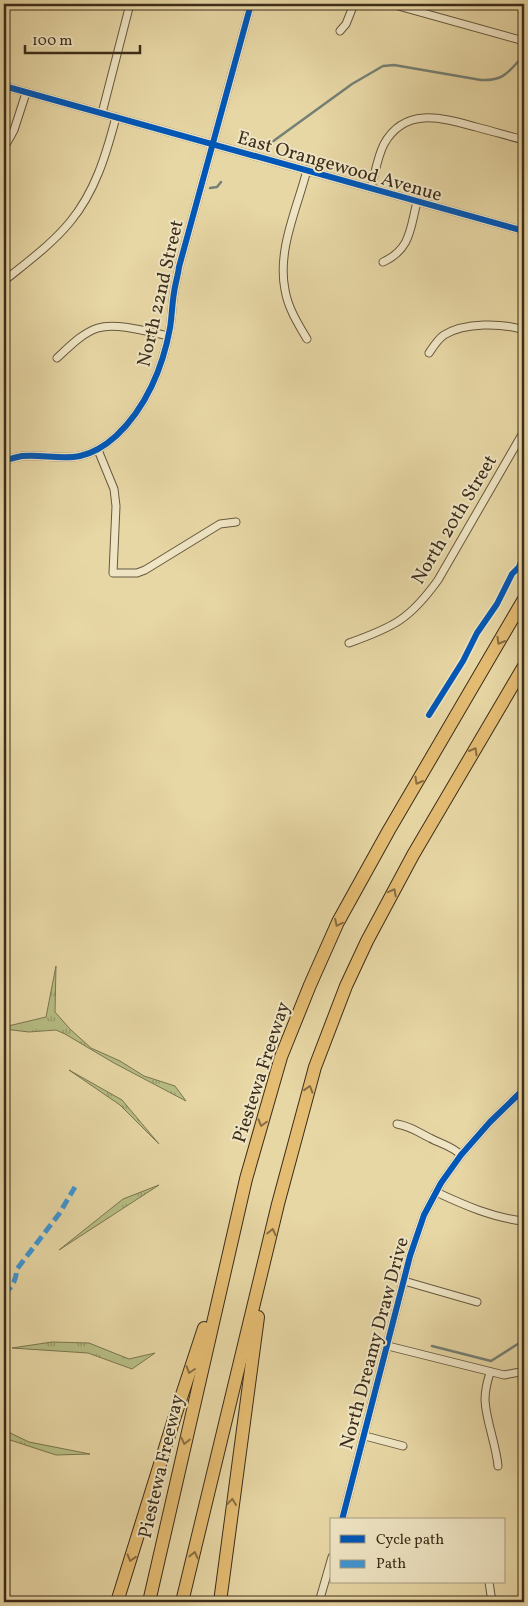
<svg xmlns="http://www.w3.org/2000/svg" width="528" height="1606" font-family="Vollkorn,serif">
<defs>
<pattern id="grass-tufts" width="24" height="20" patternUnits="userSpaceOnUse" patternTransform="scale(1.25)"><rect width="24" height="20" fill="#b7be85"/><path d="M3 7l-1-3M5 7V3M7 7l1-3M15 17l-1-3M17 17v-4M19 17l1-3" fill="none" stroke="#969b6c"/></pattern>
</defs>
<rect width="100%" height="100%" fill="#e7d7a5"/>
<filter id="stains"><feTurbulence type="fractalNoise" baseFrequency=".004" numOctaves="4"/><feColorMatrix values="0 0 0 0 .2 0 0 0 0 .09 0 0 0 0 .02 0 0 0 .5 -.17"/></filter>
<radialGradient id="worn" r=".72"><stop offset=".6" stop-color="#630" stop-opacity="0"/><stop offset="1" stop-color="#630" stop-opacity=".3"/></radialGradient>
<g fill="url(#grass-tufts)" stroke="#7a7650">
<path d="M56,966L55,1012L70,1029L91,1048L120,1061L144,1076L175,1086L186,1101L114,1063L65,1034L56,1030L29,1032L4,1029V1027L46,1017Z"/>
<path d="M69,1070L122,1100L159,1144L120,1105Z"/>
<path d="M159,1185L59,1250L123,1199Z"/>
<path d="M52,1342L89,1343L129,1359L155,1353L132,1369L88,1353L12,1348Z"/>
<path d="M4,1430L29,1442L90,1454L56,1455L4,1438Z"/>
</g>
<g fill="none" stroke-linecap="round" stroke-linejoin="round">
<g stroke="#748075" stroke-width="2.5">
<path d="M261,150L352,84L383,66L394,65L481,80C505,81 509,71 524,55"/>
<path d="M210,188L217,187L221,182"/>
<path d="M432,1346L491,1361L524,1340"/>
</g>
<defs>
<g id="minor">
<path d="M391,4L524,41"/>
<path d="M340,31L346,24L354,4"/>
<path d="M4,86L524,231"/>
<path d="M102,113L130,4"/>
<path d="M4,148L14,130L26,93"/>
<path d="M307,170C297,209 277,250 285,290C288,308 298,324 307,339"/>
<path d="M371,188C375,174 377,158 384,144C405,106 443,118 476,127C492,131 508,136 524,140"/>
<path d="M383,262C411,249 410,229 417,202"/>
<path d="M4,281C26,263 51,245 70,222C95,192 106,155 116,117"/>
<path d="M429,353C433,347 438,339 444,335C465,322 502,323 524,330"/>
<path d="M57,358C69,347 82,333 98,328C116,322 149,332 168,336"/>
<path d="M98,450L114,489L116,506L113,573H137L145,570L220,524L236,522"/>
<path d="M4,461C10,459 16,457 22,456C41,454 61,460 80,456C94,453 106,445 116,436C146,408 163,367 170,328C172,316 172,304 174,293C175,284 178,276 179,267L251,4"/>
<path d="M349,643C394,627 410,619 438,580L524,431"/>
<path d="M397,1124C413,1127 417,1132 430,1138C441,1144 452,1146 461,1155"/>
<path d="M436,1192C464,1205 493,1218 524,1221"/>
<path d="M404,1281L477,1302"/>
<path d="M388,1346L504,1375L520,1372L524,1368"/>
<path d="M490,1373C487,1382 485,1391 485,1400C486,1421 496,1444 498,1466"/>
<path d="M365,1436L403,1446"/>
<path d="M342,1520L410,1256L424,1215L441,1183L461,1155L490,1122L524,1089"/>
<path d="M489,1582L492,1602"/>
<path d="M319,1602L332,1557"/>
</g>
<g id="motorway">
<path d="M117,1602L175,1416L204,1328"/>
<path d="M149,1602L246,1179L281,1057L310,985L338,922L389,830L524,599"/>
<path d="M182,1602L278,1204L315,1067L346,986L367,941L413,855L524,666"/>
<path d="M220,1602L258,1317"/>
</g>
</defs>
<use href="#minor" stroke="#67583e" stroke-width="9"/>
<use href="#motorway" stroke="#3c2d1b" stroke-width="14"/>
<use href="#minor" stroke="#efe5c4" stroke-width="7"/>
<use href="#motorway" stroke="#e4bc72" stroke-width="12"/>
<path stroke="#3f96d4" stroke-width="5" stroke-dasharray="10 5" stroke-linecap="butt" d="M4,1294C12,1288 16,1280 17,1269L59,1214L75,1187"/>
<defs>
<g id="cycleway">
<path d="M4,86L524,231"/>
<path d="M4,461C10,459 16,457 22,456C41,454 61,460 80,456C94,453 106,445 116,436C146,408 163,367 170,328C172,316 172,304 174,293C175,284 178,276 179,267L251,4"/>
<path d="M429,715L463,661L477,633L497,604L512,574L519,567L524,553"/>
<path d="M342,1520L410,1256L424,1215L441,1183L461,1155L490,1122L524,1089"/>
</g>
</defs>
<use href="#cycleway" stroke="#efe5c4" stroke-width="9"/>
<use href="#cycleway" stroke="#0057b8" stroke-width="6"/>
</g>
<defs><path id="oneway-chevron" d="M-2-3.5L2.5 0L-2 3.5" fill="none" stroke-width="1.6" stroke-linecap="round" stroke-linejoin="round" transform="scale(1.25)"/></defs>
<g stroke="#886d42">
<use href="#oneway-chevron" transform="translate(500 641) rotate(120)"/>
<use href="#oneway-chevron" transform="translate(474 751) rotate(-60)"/>
<use href="#oneway-chevron" transform="translate(418 781) rotate(120)"/>
<use href="#oneway-chevron" transform="translate(393 892) rotate(-62)"/>
<use href="#oneway-chevron" transform="translate(338 923) rotate(116)"/>
<use href="#oneway-chevron" transform="translate(309 1089) rotate(-73)"/>
<use href="#oneway-chevron" transform="translate(262 1123) rotate(106)"/>
<use href="#oneway-chevron" transform="translate(272 1232) rotate(-77)"/>
<use href="#oneway-chevron" transform="translate(190 1370) rotate(108)"/>
<use href="#oneway-chevron" transform="translate(185 1441) rotate(103)"/>
<use href="#oneway-chevron" transform="translate(232 1502) rotate(-83)"/>
<use href="#oneway-chevron" transform="translate(194 1555) rotate(-77)"/>
<use href="#oneway-chevron" transform="translate(131 1558) rotate(107)"/>
</g>
<g text-anchor="middle" stroke-width="4" stroke-linejoin="round" paint-order="stroke">
<g font-size="19" fill="#3c2d1b" stroke="#efe5c4">
<text transform="translate(340 165) rotate(16)" y="7">East Orangewood Avenue</text>
<text transform="translate(159 293) rotate(-77)" y="7">North 22nd Street</text>
<text transform="translate(453 519) rotate(-59)" y="7">North 20th Street</text>
<text transform="translate(260 1072) rotate(-72)" y="7">Piestewa Freeway</text>
<text transform="translate(373 1343) rotate(-75)" y="7">North Dreamy Draw Drive</text>
<text transform="translate(160 1466) rotate(-77)" y="7">Piestewa Freeway</text>
</g>
</g>
<rect width="528" height="1606" fill="none" stroke="#e7d7a5" stroke-width="20"/>
<rect x="5" y="5" width="518" height="1596" fill="none" stroke="#3c2d1b" stroke-width="2.5"/>
<rect x="10" y="10" width="508" height="1586" fill="none" stroke="#3c2d1b"/>
<rect x="330" y="1518" width="175" height="65" fill="#efe5c4" stroke="#a79b80"/>
<rect x="340" y="1535" width="25" height="8" fill="#0057b8" stroke="#a79b80"/>
<text x="376" y="1544" font-size="15" fill="#3c2d1b">Cycle path</text>
<rect x="340" y="1560" width="25" height="8" fill="#3f96d4" stroke="#a79b80"/>
<text x="376" y="1568" font-size="15" fill="#3c2d1b">Path</text>
<path d="M25 45v8h115v-8" fill="none" stroke="#3c2d1b" stroke-width="2.5"/>
<text x="32" y="45" font-size="15" fill="#3c2d1b" stroke="#efe5c4" stroke-width="4" paint-order="stroke">100 m</text>
<rect width="100%" height="100%" filter="url(#stains)"/>
<rect width="100%" height="100%" fill="url(#worn)"/>
</svg>
